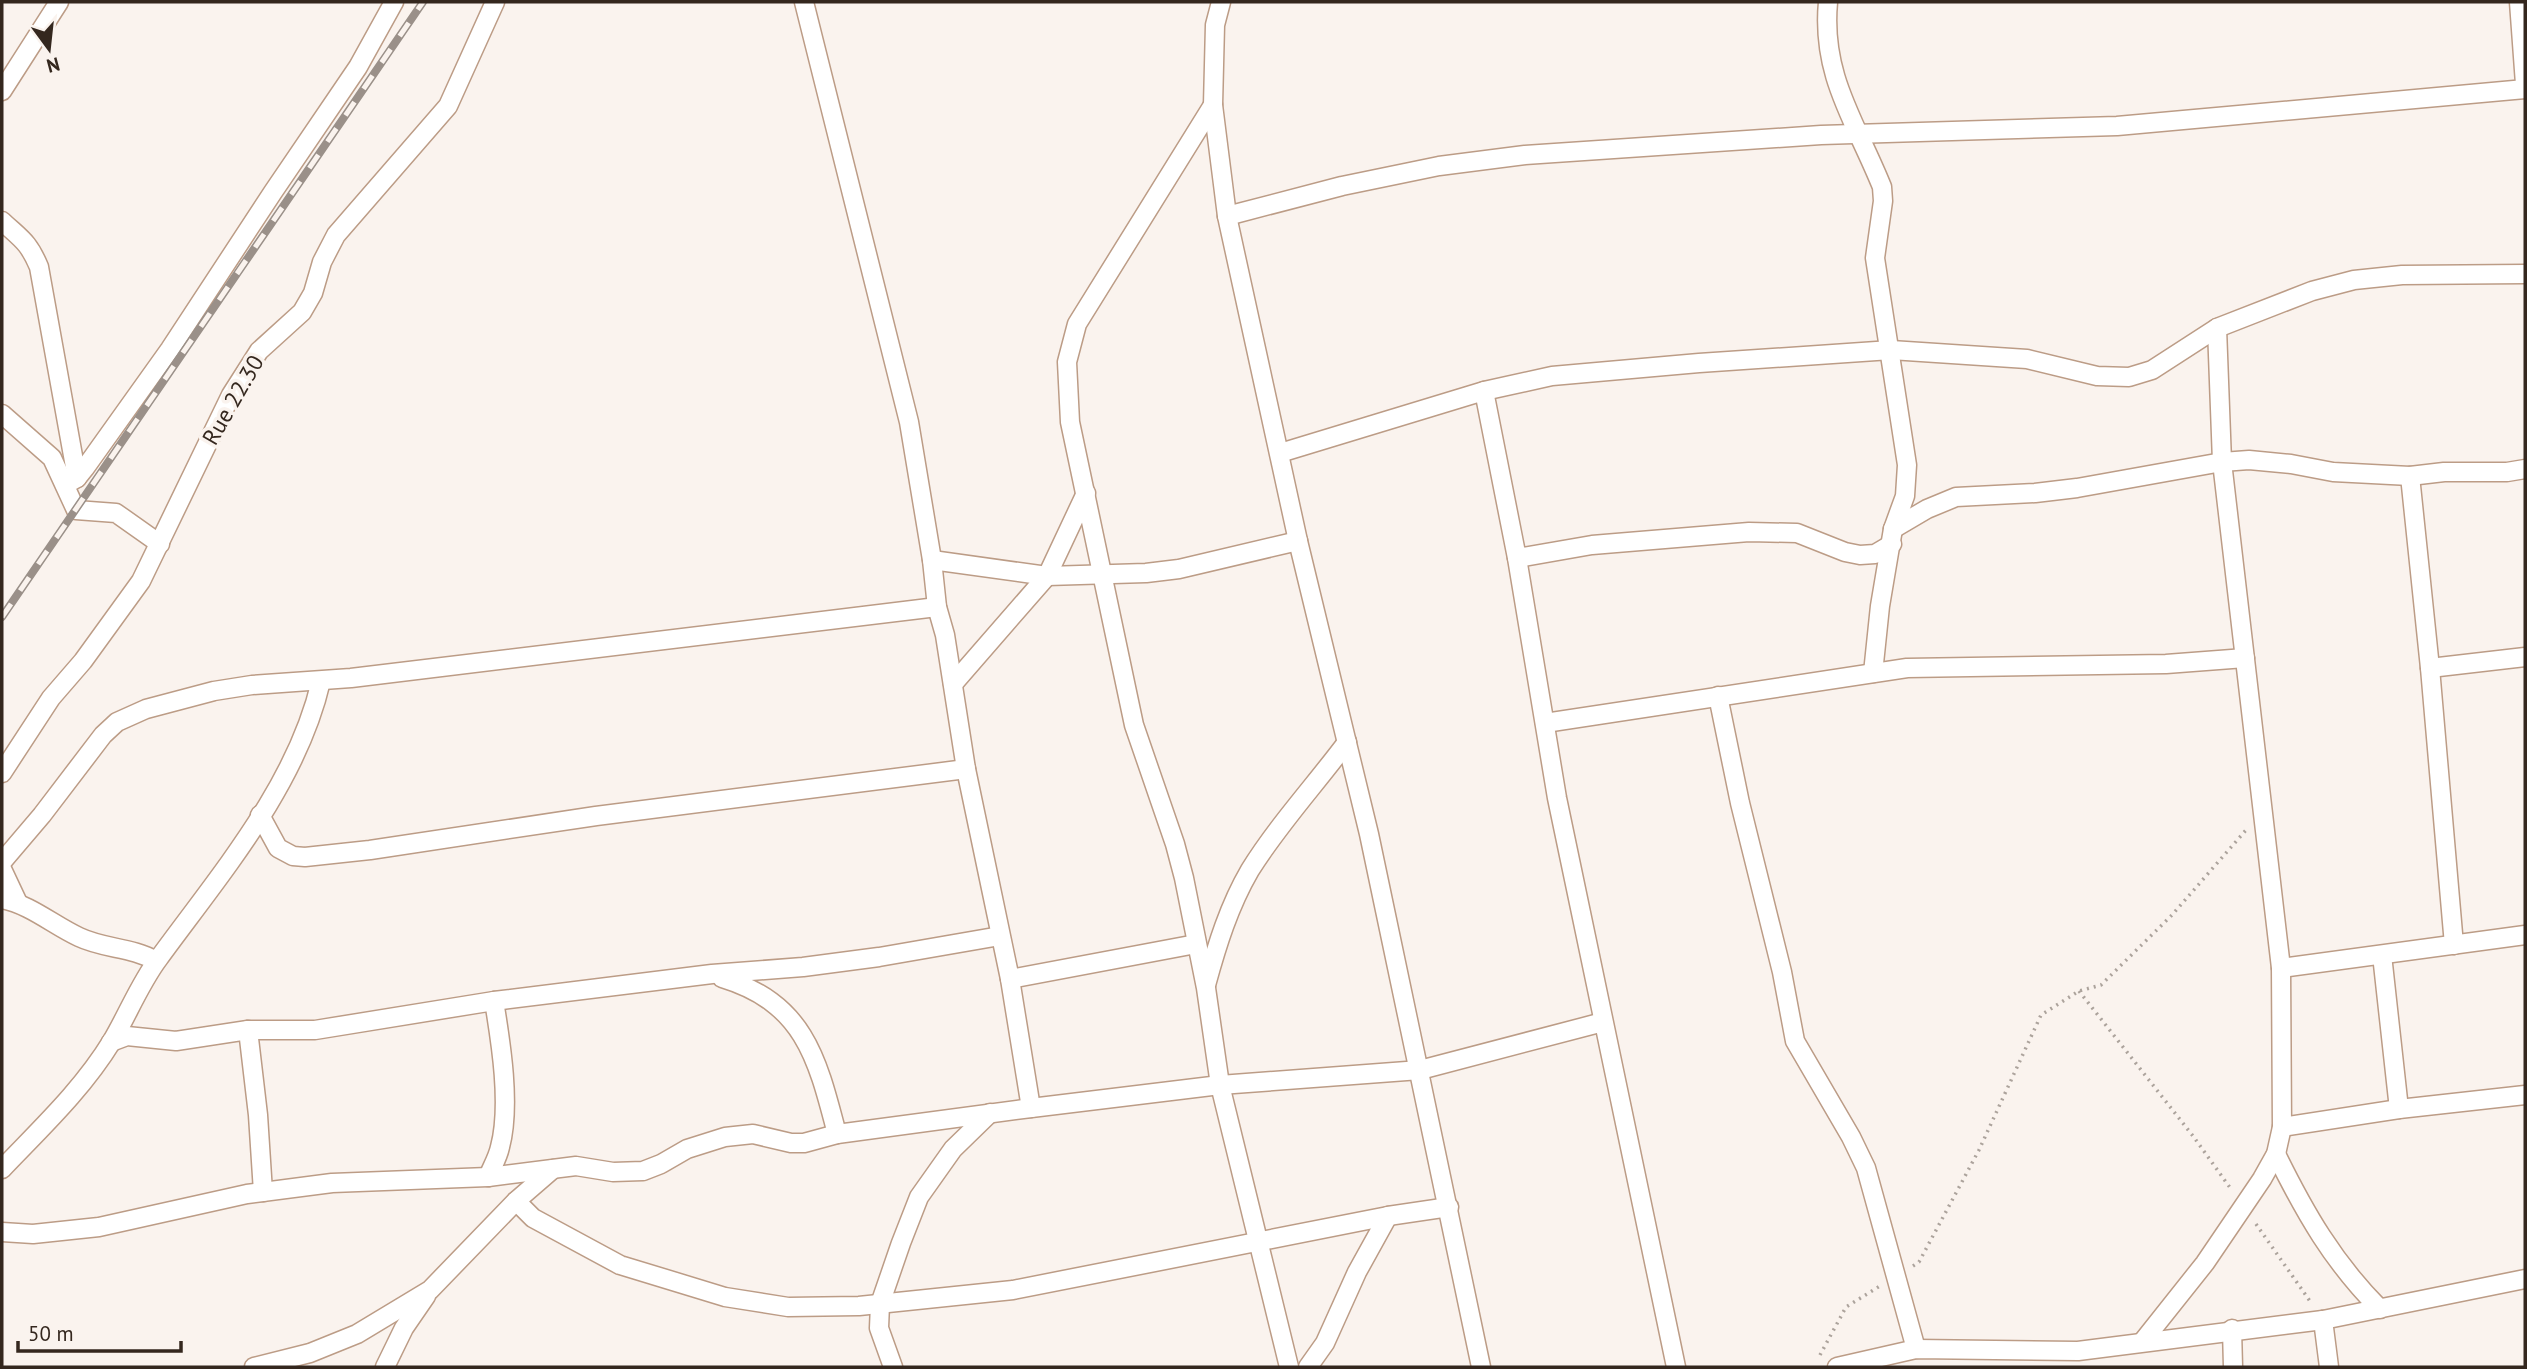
<svg xmlns="http://www.w3.org/2000/svg" width="2527" height="1369" font-family="'PT Sans',sans-serif">
<rect width="100%" height="100%" fill="#faf3ee"/>
<g fill="none" stroke-linecap="round" stroke-linejoin="round">
<defs>
<g id="street">
<path d="M804,2L909,422L932,560L937,607L945,635L966,769L1010,979L1031,1108"/>
<path d="M1221,2L1215,25L1213,105L1227,216L1298,541L1369,834L1481,1367"/>
<path d="M1828,2C1821,76 1856,122 1882,187L1883,201L1875,258L1907,465L1905,496L1893,529L1880,606L1873,673"/>
<path d="M2519,2L2525,84"/>
<path d="M2,91L59,2"/>
<path d="M1213,105L1077,324L1067,362L1070,422L1134,725L1175,844L1184,878L1206,988L1220,1085L1289,1367"/>
<path d="M1227,216L1342,186L1439,166L1525,155L1821,135L2117,126L2525,89"/>
<path d="M2,221C21,239 28,241 39,267L77,478"/>
<path d="M1484,391L1517,558L1557,798L1676,1367"/>
<path d="M2,414L52,458L76,510L116,513L160,544"/>
<path d="M1280,453L1484,391L1552,376L1699,363L1891,350L2027,359L2097,376L2129,377L2152,370L2217,328L2312,291L2354,280L2402,275L2525,274"/>
<path d="M2410,476L2430,668L2454,945"/>
<path d="M65,485L77,478L85,468L170,349L273,192L358,67L394,2"/>
<path d="M1893,529L1927,509L1956,497L2035,493L2077,488L2222,462L2249,460L2291,464L2333,472L2410,476L2444,472H2507L2525,469"/>
<path d="M1517,558L1592,545L1749,532L1797,533L1845,552L1860,555L1875,554L1892,544"/>
<path d="M932,560L1047,576L1146,573L1179,569L1298,541"/>
<path d="M2430,668L2525,657"/>
<path d="M953,684L1047,576L1086,493"/>
<path d="M1718,696L1740,803L1782,972L1795,1041L1851,1137L1866,1168L1916,1349"/>
<path d="M1545,723L1907,668L2166,664L2245,658"/>
<path d="M2,773L51,698L83,661L141,581L231,395L259,351L302,312L313,293L322,262L336,235L448,106L495,2"/>
<path d="M260,815L278,848L293,856L305,857L370,850L596,816L966,769"/>
<path d="M2,862L42,815L103,735L117,722L146,709L214,691L252,685L351,678L937,607"/>
<path d="M2,869L18,903"/>
<path d="M2,899C31,905 53,925 79,937C104,949 132,947 156,961"/>
<path d="M2382,955L2399,1109"/>
<path d="M2281,968L2525,935"/>
<path d="M722,978C804,1003 817,1057 837,1134"/>
<path d="M1010,979L1196,944"/>
<path d="M1206,985C1217,945 1229,906 1250,870C1278,825 1315,785 1347,742"/>
<path d="M248,1030L258,1115L263,1192"/>
<path d="M111,1042L127,1036L176,1041L248,1030H315L494,1001L712,974L803,967L879,957L1000,936"/>
<path d="M2282,1127L2399,1109L2525,1095"/>
<path d="M2276,1154C2305,1213 2333,1262 2380,1309"/>
<path d="M2,1169C41,1128 82,1090 112,1041C128,1014 140,983 159,958C221,873 297,785 321,681"/>
<path d="M488,1177C492,1167 498,1157 500,1147C511,1106 501,1043 494,1001"/>
<path d="M516,1201L533,1218L620,1265L725,1297L788,1307L859,1306L1013,1290L1388,1216L1449,1207"/>
<path d="M2,1232L33,1234L99,1227L247,1194L332,1183L488,1177L576,1166L613,1172L643,1171L661,1164L687,1149L725,1137L753,1134L791,1143H804L837,1134L1031,1108L1220,1085L1420,1070L1603,1022"/>
<path d="M2323,1320L2329,1367"/>
<path d="M2232,1329L2233,1367"/>
<path d="M2143,1341L2205,1263L2262,1179L2276,1154L2282,1127L2281,968L2222,462L2217,328"/>
<path d="M254,1367L310,1353L357,1334L430,1290L516,1201L553,1169"/>
<path d="M385,1367L404,1328L426,1296"/>
<path d="M893,1367L879,1328L880,1304L901,1243L919,1197L953,1149L990,1113"/>
<path d="M1308,1367L1325,1343L1357,1272L1388,1216"/>
<path d="M1837,1367L1916,1349L2078,1351L2323,1320L2525,1279"/>
</g>
</defs>
<use href="#street" stroke="#bc9c86" stroke-width="21"/>
<g stroke="#aca39c" stroke-width="3.5" stroke-dasharray="2 5" stroke-linecap="butt">
<path d="M2079,991L2193,1136L2231,1189"/>
<path d="M2256,1224L2312,1304"/>
<path d="M1913,1266L1919,1262L1979,1150L2041,1015L2079,991L2101,985L2172,915L2246,830"/>
<path d="M1820,1355L1846,1307L1880,1286"/>
</g>
<use href="#street" stroke="#fff" stroke-width="18"/>
<defs>
<path id="rail" d="M2,617L423,2"/>
</defs>
<use href="#rail" stroke="#9a9089" stroke-width="8"/>
<use href="#rail" stroke="#faf3ee" stroke-width="5" stroke-dasharray="16" stroke-linecap="butt"/>
</g>
<g text-anchor="middle" stroke-width="7" stroke-linejoin="round" paint-order="stroke">
<g font-size="23" fill="#34271e" stroke="#faf3ee">
<text transform="translate(233 400) rotate(-60)" y="8">Rue 22.30</text>
</g>
</g>
<rect width="2527" height="1369" fill="none" stroke="#34271e" stroke-width="7"/>
<g transform="translate(49 49) rotate(165)" stroke="#faf3ee" stroke-width="5" paint-order="stroke">
<path d="M0-5L12 26L0 18L-12 26Z" fill="#34271e"/>
<text y="-10" font-size="19" font-weight="bold" text-anchor="middle" fill="#34271e">N</text>
</g>
<path d="M18 1341v10h163v-10" fill="none" stroke="#34271e" stroke-width="3.5"/>
<text x="28" y="1341" font-size="21" fill="#34271e" stroke="#faf3ee" stroke-width="5" paint-order="stroke">50 m</text>
</svg>
